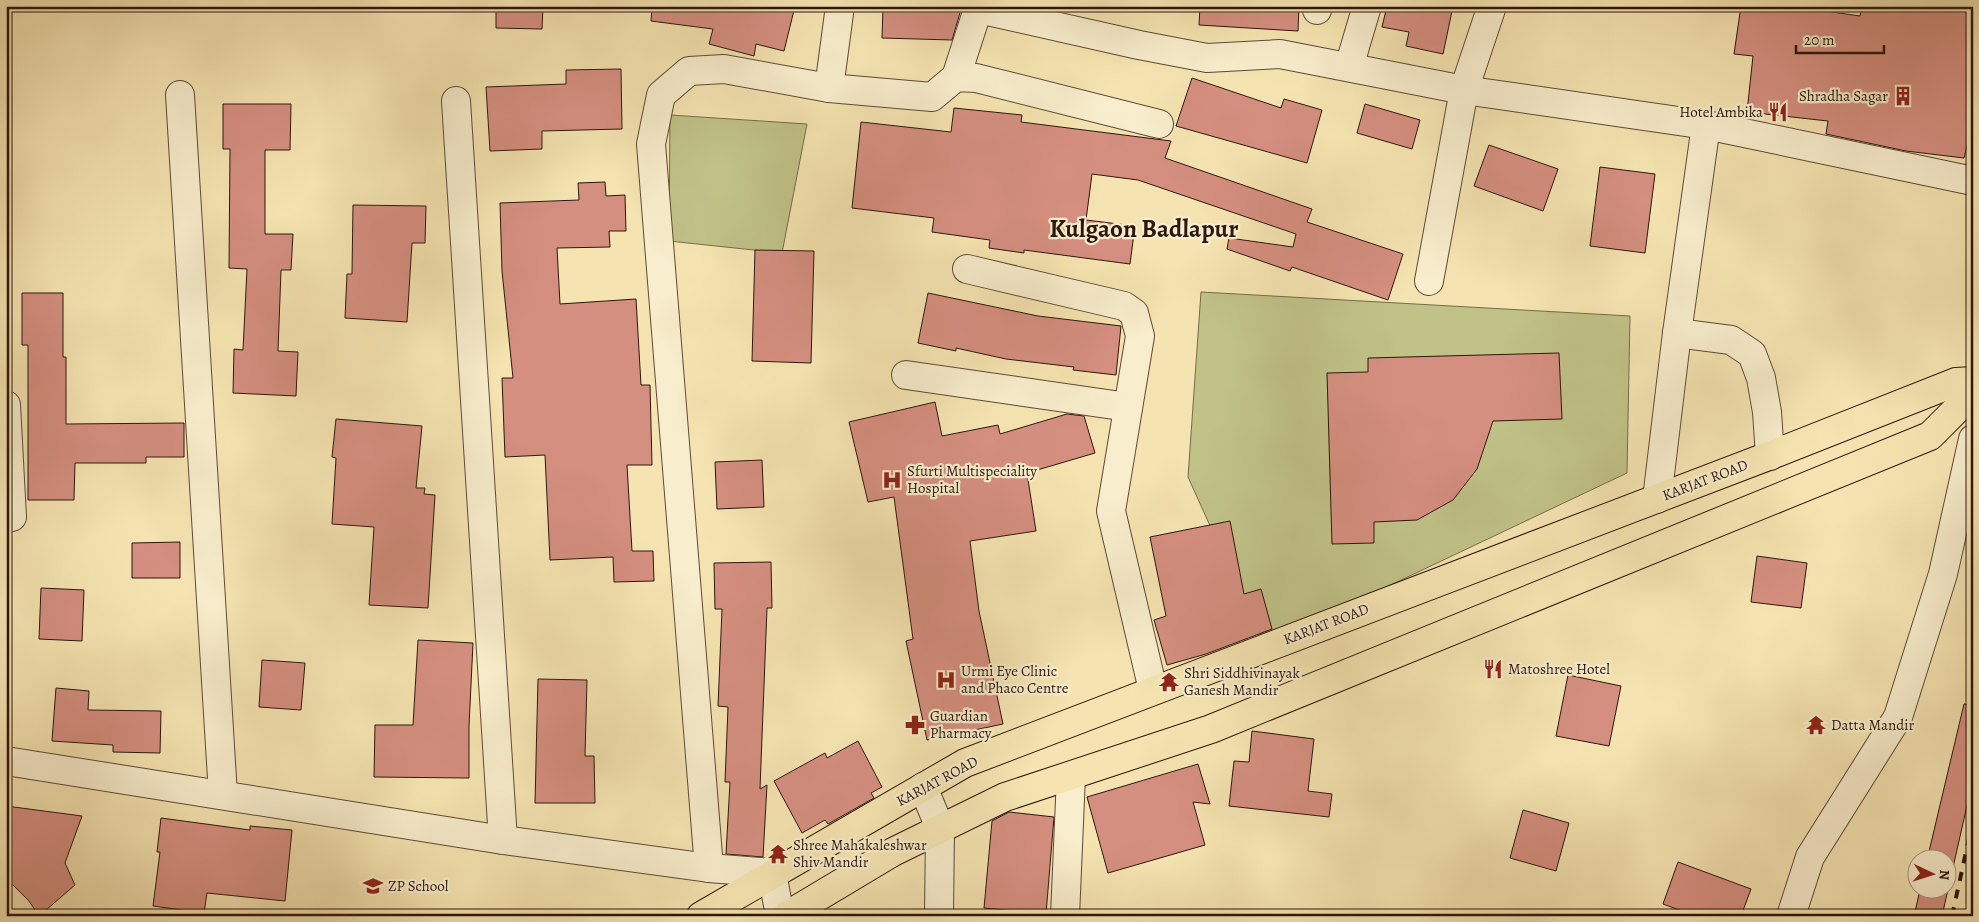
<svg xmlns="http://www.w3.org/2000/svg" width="1979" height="922" font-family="Alegreya,serif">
<rect width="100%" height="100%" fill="#f5e4b1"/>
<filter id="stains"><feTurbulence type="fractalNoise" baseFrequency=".004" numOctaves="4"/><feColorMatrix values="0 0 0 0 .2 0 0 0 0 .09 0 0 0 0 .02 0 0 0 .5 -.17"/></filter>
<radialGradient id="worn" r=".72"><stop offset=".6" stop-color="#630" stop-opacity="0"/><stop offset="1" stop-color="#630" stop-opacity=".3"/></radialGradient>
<g fill="#c0c288" stroke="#766c4b">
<path d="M670,115L807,124L782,253L669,241Z"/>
<path d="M1201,292L1630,316L1627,473L1264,645L1188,477Z"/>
</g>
<g fill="#d58f80" stroke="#2c160e">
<path d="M496,6H543L542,29L496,28Z"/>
<path d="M652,6H795L784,51L756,44L754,56L709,44L713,29L651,21Z"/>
<path d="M883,6H962L952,40L882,38Z"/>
<path d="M1200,6H1299L1298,31L1199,25Z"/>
<path d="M1387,6H1431L1452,11L1443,54L1406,46L1409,32L1382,27Z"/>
<path d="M1741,6H1790L1860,16L1862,6H1973V122L1964,158L1906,151L1826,134L1828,121L1747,112L1753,56L1734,54Z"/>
<path d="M621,69L622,129L542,131V149L490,151L486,87L566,84V70Z"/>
<path d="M1192,78L1281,108L1284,99L1322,110L1307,163L1176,126Z"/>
<path d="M223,104H291L290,150H265V234H293L291,270H281L278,351L298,352L296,396L233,393L234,349L243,350L247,269L229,268L230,149H223Z"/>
<path d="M1365,104L1420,120L1412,149L1357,133Z"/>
<path d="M954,108L1022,115L1021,122L1171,141L1165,158L1312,209L1307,222L1403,254L1388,300L1292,267L1290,271L1227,249L1229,238L1293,247L1296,234L1138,180L1092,174L1086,220L1135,226L1130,264L1024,250V253L989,248L990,240L932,232L934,218L852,208L861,122L951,132Z"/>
<path d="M1489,145L1558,169L1543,211L1474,186Z"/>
<path d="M1600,167L1655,174L1645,253L1590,246Z"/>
<path d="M605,182L606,196L625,195L626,231H609L610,247L557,248L560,304L636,299L641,385H650L652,465H627L632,551H653L654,581L614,582L613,557L550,560L545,455L505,457L502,378H513L502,271L500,203L579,200L578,183Z"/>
<path d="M353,205L426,206L425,243H412L407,322L345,318L347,274H352Z"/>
<path d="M755,250L814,251L811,363L752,361Z"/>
<path d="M22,293H63V357H66V424L184,423V457H146V463H75L74,500H28V345H22Z"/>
<path d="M928,293L1038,316L1121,326L1116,375L1073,370L1074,367L1006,359L956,348V351L918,343Z"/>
<path d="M1559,353L1562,419L1493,421L1477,469L1453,500L1417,520L1374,522V543L1332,544L1327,373L1368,372V358Z"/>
<path d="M935,402L942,436L998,425L1000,434L1067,414L1084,416L1095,453L1027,473L1036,531L970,541L979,611L1003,724L927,740L906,641L913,639L894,497L868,502L849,422Z"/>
<path d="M336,419L422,426L416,488H425L424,494L435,495L428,608L369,605L374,527L332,524L336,458L332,457Z"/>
<path d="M762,460L764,507L717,509L715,462Z"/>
<path d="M1230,521L1244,594L1261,589L1272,629L1206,654L1167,665L1154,620L1166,616L1150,537Z"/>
<path d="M180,542V578H132V543Z"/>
<path d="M1757,556L1807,563L1801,608L1751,602Z"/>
<path d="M771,562L772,608H767L760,789L767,785L763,857L726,854L730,782H725L728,707L718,706L722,609H715L714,563Z"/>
<path d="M41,588L84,590L82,641L39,639Z"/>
<path d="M418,640L473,643L469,726V778L374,777L375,725H413Z"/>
<path d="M262,660L305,663L301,710L259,707Z"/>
<path d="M1568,675L1621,686L1609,746L1556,736Z"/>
<path d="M538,679L587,680L585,756H594L595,803H535Z"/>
<path d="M56,688L89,691L88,710L161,711L160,753L113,752V745L52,741Z"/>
<path d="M1964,704L1973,705V779L1942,916H1914L1920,890H1946V860H1927Z"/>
<path d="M1252,731L1314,739L1308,791L1332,794L1329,817L1229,806L1234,761L1249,762Z"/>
<path d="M858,741L882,787L871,793L874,798L828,824L825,820L802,833L774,781L825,753L827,758Z"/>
<path d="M1198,764L1210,804L1193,802L1205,845L1108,873L1087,797Z"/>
<path d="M6,806L82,816L65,863L75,885L39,916L29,901L6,878Z"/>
<path d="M1523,810L1569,823L1556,871L1510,858Z"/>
<path d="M1009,812L1054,817L1046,914L984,908L992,821Z"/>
<path d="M161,818L250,830V826L292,830L285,901L207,893L204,913L153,906L160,852H157Z"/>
<path d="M1678,862L1751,889L1741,916H1695L1663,904Z"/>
</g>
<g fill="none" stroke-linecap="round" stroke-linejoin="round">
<defs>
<g id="minor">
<path d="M979,9L1139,45L1207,58L1280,54L1464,90L1706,125L1973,181"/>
<path d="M1317,10L1318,6"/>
<path d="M1349,67L1367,6"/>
<path d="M956,77L979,6"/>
<path d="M829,88L840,6"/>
<path d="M180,95L223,795"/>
<path d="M456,101L503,840"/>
<path d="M967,269L1124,306L1134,313L1140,336L1111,511L1153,690"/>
<path d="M1429,281L1464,90L1492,6"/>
<path d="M1677,333L1731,340L1752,354L1761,378L1767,412L1770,456"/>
<path d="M906,375L1128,407"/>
<path d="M6,405L12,517H6"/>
<path d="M1657,499L1677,333L1706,125"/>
<path d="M6,761L503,840L709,868L772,873L780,916"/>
<path d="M923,787L940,828L939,916"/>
<path d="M709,868L651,144L661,95L689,71L724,69L829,88L932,97L956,77L976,78L1159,124"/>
<path d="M1065,916L1071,776"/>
<path d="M1791,916L1810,857L1898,717L1943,574L1973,439"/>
</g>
<g id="major">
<path d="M701,916L965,763L1779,452L1956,382L1973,381"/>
<path d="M786,916L893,852L1005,797L1211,729L1930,436L1973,393"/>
</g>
</defs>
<use href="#minor" stroke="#5e4a37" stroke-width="30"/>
<use href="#major" stroke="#2c160e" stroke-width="30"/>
<use href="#minor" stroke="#f8edcc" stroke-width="28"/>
<use href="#major" stroke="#f5e4b1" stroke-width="28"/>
<g stroke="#2c160e" stroke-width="4" stroke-dasharray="9 9" stroke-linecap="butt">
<path d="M1952,916L1973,820"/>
<path d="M1968,916L1973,894"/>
</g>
</g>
<defs>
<symbol id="building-bare" viewBox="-9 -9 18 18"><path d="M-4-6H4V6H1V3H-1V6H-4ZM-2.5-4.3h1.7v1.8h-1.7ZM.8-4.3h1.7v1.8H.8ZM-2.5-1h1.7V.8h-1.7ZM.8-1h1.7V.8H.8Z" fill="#8f2418" stroke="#f8edcc" stroke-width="2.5" paint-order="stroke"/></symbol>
<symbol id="restaurant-bare" viewBox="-9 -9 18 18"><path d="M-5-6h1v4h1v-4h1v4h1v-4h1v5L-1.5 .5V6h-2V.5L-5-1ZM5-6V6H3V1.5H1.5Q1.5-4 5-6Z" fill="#8f2418" stroke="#f8edcc" stroke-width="2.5" paint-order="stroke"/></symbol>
<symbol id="hospital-bare" viewBox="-9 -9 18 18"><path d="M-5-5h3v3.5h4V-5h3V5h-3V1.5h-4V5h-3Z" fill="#8f2418" stroke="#f8edcc" stroke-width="2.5" paint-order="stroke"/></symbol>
<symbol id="temple-bare" viewBox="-9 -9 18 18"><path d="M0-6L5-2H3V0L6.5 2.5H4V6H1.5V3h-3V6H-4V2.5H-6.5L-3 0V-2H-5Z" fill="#8f2418" stroke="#f8edcc" stroke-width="2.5" paint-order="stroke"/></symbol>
<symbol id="pharmacy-bare" viewBox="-9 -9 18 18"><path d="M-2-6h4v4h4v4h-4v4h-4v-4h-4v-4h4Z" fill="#8f2418" stroke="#f8edcc" stroke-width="2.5" paint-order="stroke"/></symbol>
<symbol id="school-bare" viewBox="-9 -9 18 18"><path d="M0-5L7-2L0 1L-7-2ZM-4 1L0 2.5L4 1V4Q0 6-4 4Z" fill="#8f2418" stroke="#f8edcc" stroke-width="2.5" paint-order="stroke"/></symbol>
</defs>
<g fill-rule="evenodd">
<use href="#building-bare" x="1889" y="82" width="28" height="28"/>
<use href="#restaurant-bare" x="1764" y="98" width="28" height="28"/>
<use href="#hospital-bare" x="878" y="466" width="28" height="28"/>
<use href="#restaurant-bare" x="1479" y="655" width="28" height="28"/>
<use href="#hospital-bare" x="932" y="666" width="28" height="28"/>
<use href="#temple-bare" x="1155" y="668" width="28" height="28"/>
<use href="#pharmacy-bare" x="901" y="711" width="28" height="28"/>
<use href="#temple-bare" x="1802" y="711" width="28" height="28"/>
<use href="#temple-bare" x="764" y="840" width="28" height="28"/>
<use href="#school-bare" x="359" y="872" width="28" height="28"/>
</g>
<g text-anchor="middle" stroke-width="4.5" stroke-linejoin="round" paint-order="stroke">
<g font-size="15" fill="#2c160e" stroke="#f8edcc" text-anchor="start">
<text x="1888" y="101" text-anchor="end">Shradha Sagar</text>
<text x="1763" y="117" text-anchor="end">Hotel Ambika</text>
<text x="907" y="476">Sfurti Multispeciality<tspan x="907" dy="17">Hospital</tspan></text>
<text x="1508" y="674">Matoshree Hotel</text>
<text x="961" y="676">Urmi Eye Clinic<tspan x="961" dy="17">and Phaco Centre</tspan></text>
<text x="1184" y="678">Shri Siddhivinayak<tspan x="1184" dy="17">Ganesh Mandir</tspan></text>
<text x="930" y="721">Guardian<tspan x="930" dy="17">Pharmacy</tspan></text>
<text x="1831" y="730">Datta Mandir</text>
<text x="793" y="850">Shree Mahakaleshwar<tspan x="793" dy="17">Shiv Mandir</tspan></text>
<text x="388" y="891">ZP School</text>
</g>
<g font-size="15" fill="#2c160e" stroke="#f8edcc">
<text transform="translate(1705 480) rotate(-21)" y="5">KARJAT ROAD</text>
<text transform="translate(1326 624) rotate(-21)" y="5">KARJAT ROAD</text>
<text transform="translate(937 781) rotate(-28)" y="5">KARJAT ROAD</text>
</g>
<g font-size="25" font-weight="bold" fill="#2c160e" stroke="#f8edcc">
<text x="1144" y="237">Kulgaon Badlapur</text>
</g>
</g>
<rect width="1979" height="922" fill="none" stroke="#f5e4b1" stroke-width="25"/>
<rect x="8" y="8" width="1964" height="907" fill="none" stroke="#2c160e" stroke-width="2.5"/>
<rect x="12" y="12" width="1954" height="897" fill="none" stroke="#2c160e"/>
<g transform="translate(1932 874) rotate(94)"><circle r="24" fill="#f8edcc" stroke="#a69780"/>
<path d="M0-4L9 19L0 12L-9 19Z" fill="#8f2418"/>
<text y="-8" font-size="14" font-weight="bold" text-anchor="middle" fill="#2c160e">N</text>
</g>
<path d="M1796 45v8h88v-8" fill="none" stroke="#2c160e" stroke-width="2.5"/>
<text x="1804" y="45" font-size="15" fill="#2c160e" stroke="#f8edcc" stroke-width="4" paint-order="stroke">20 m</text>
<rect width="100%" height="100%" filter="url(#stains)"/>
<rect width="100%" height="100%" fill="url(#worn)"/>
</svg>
